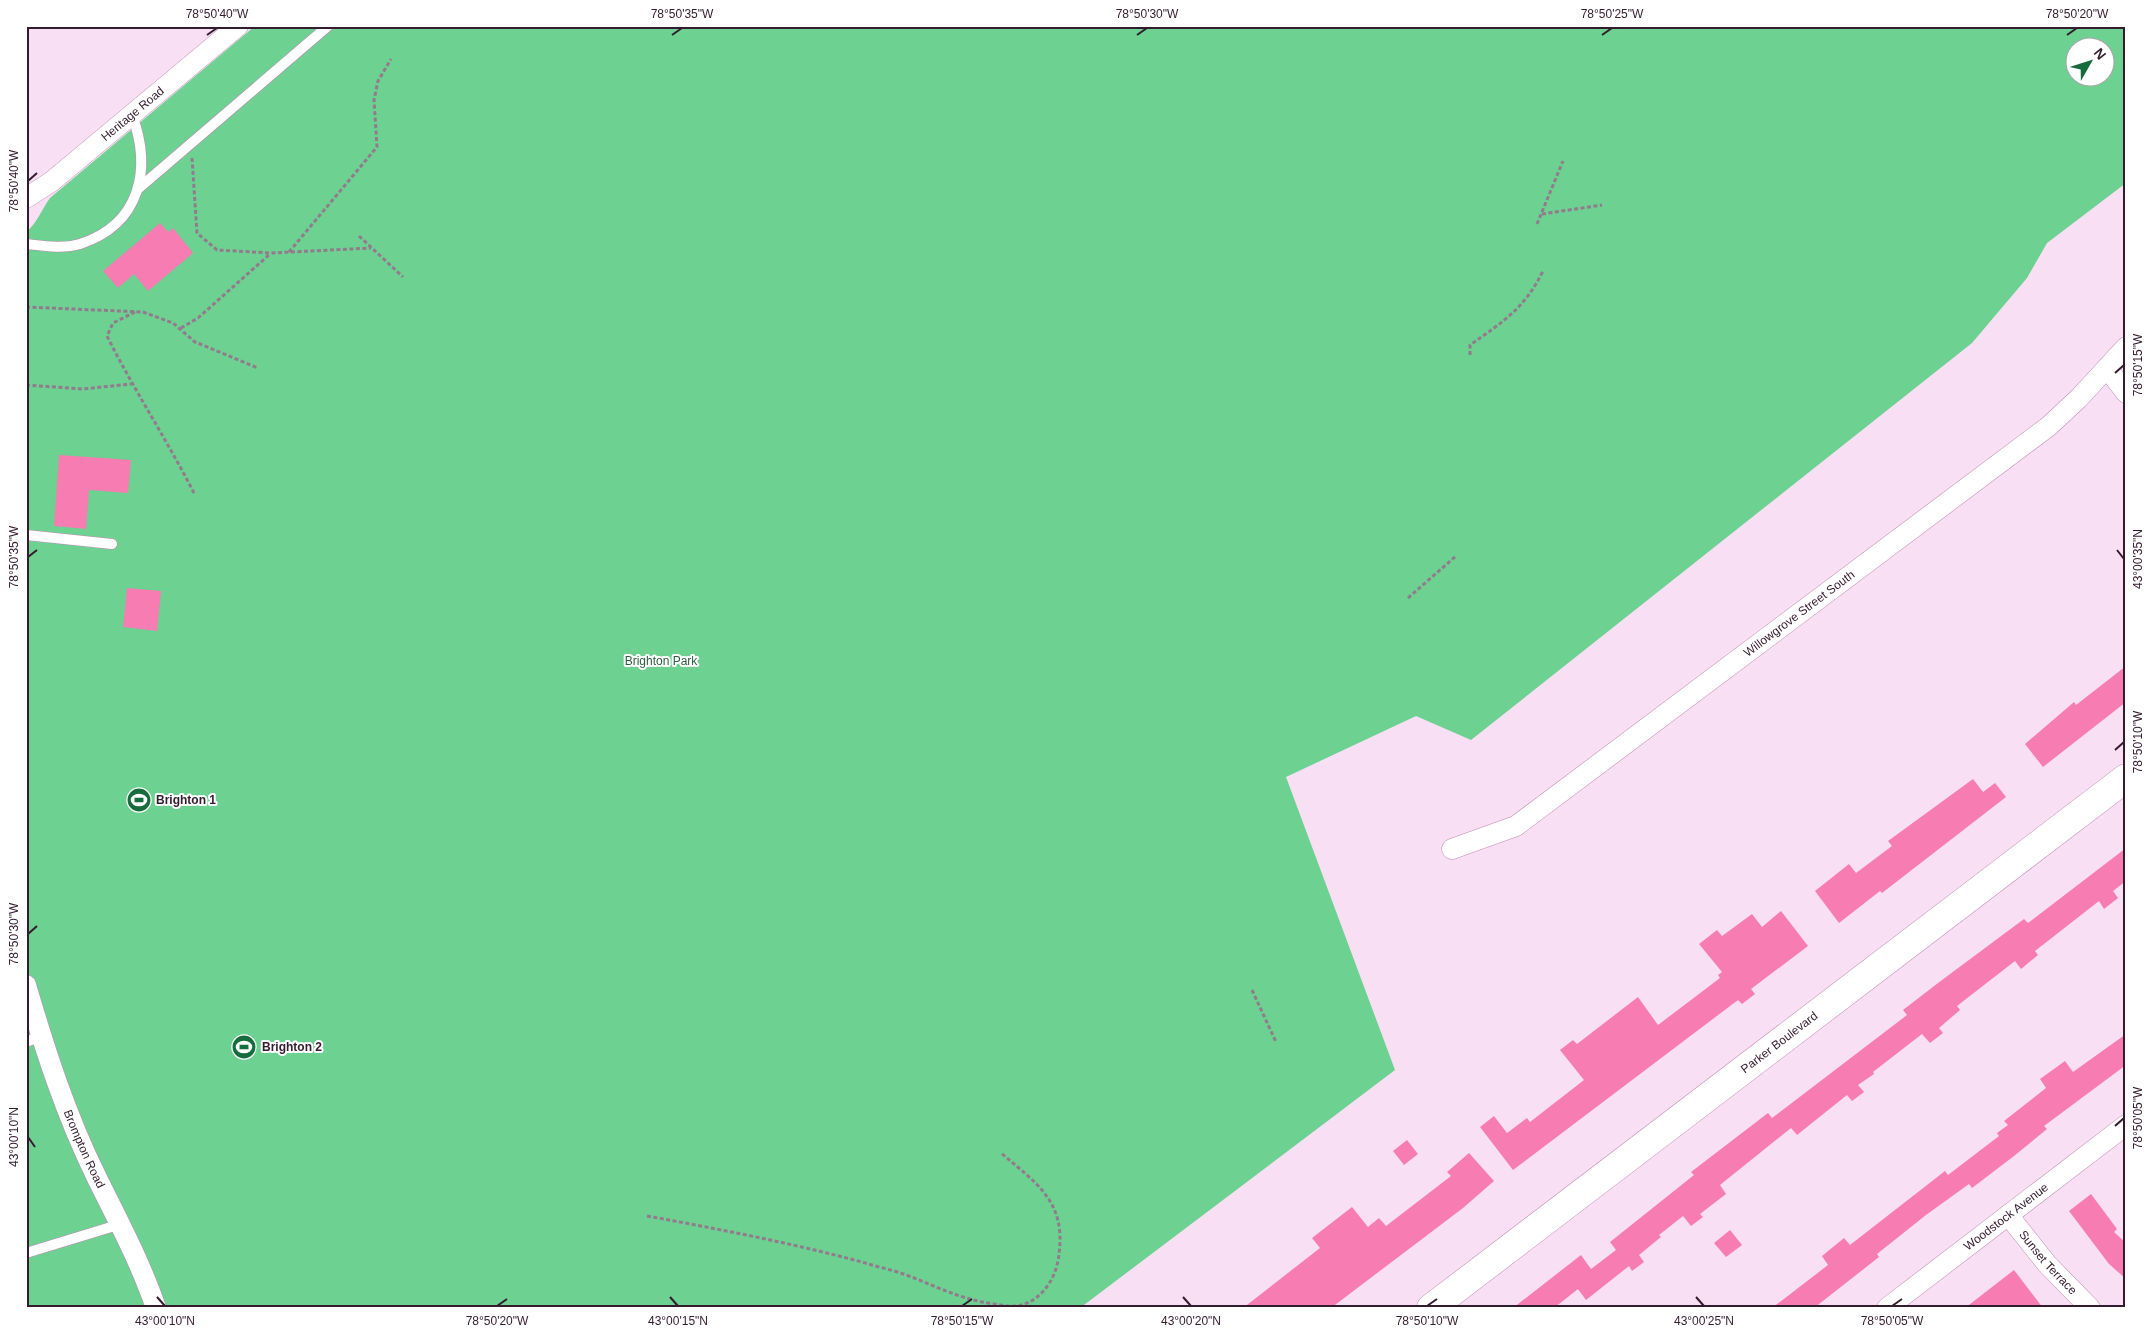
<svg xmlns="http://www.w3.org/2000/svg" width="2152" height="1334" font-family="Arial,sans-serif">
<rect width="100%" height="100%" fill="#f9dff3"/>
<path fill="#6cd191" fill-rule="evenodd" d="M255,26H2126V183L2047,243L2027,278L1972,343L1471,740L1416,716L1286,777L1395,1070L1080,1308H26V232C36,225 42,209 50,198ZM2074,48H2104V78H2074Z"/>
<g fill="#f77cb2">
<path d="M160,223L168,232L173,228L193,253L148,291L134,274L118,288L103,271Z"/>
<path d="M59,455L131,460L128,493L89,490L86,529L54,526Z"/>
<path d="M127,588L161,591L157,631L123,627Z"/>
<path d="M2126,666V702L2043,767L2025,744L2074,702L2076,705Z"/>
<path d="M1973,779L1983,792L1995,783L2006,797L1882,893L1880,891L1839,923L1815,891L1849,864L1856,873L1892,846L1888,841Z"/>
<path d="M2126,848V881L2113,891L2118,898L2104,909L2099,901L2035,951L2038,955L2021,969L2015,961L1957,1006L1960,1010L1939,1028L1943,1033L1930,1043L1922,1034L1873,1072L1874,1074L1858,1085L1864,1092L1852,1101L1847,1095L1797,1135L1791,1128L1720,1185L1726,1194L1700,1214L1703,1217L1691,1226L1683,1216L1659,1235L1661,1237L1639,1255L1644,1262L1632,1271L1629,1266L1586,1300L1578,1289L1554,1308H1513L1581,1255L1591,1269L1616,1250L1610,1242L1694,1175L1691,1172L1768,1113L1772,1118L1907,1015L1903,1010L1938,983L2024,919L2028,923Z"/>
<path d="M1781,911L1808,946L1751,989L1755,994L1742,1004L1738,1000L1513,1170L1480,1127L1494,1116L1507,1133L1527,1118L1530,1122L1584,1080L1560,1050L1573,1040L1577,1044L1638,997L1658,1025L1720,978L1718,975L1722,972L1699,944L1717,930L1722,936L1752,914L1762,927Z"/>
<path d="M2126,1034V1065L2044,1126L2047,1129L2014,1156L1972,1188L1969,1184L1926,1215L1877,1254L1879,1257L1814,1308H1772L1828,1265L1822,1256L1844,1238L1850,1245L1945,1171L1948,1175L1999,1136L1997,1133L2008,1125L2004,1121L2046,1088L2040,1079L2065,1061L2073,1072Z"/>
<path d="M1407,1140L1418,1154L1404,1165L1393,1151Z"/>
<path d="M1469,1153L1494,1181L1463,1208L1331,1308H1243L1320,1248L1312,1238L1352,1207L1368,1227L1379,1218L1386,1226L1451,1176L1447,1172Z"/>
<path d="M2091,1194L2117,1229L2114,1232L2126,1243V1279L2109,1264L2069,1211Z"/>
<path d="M1730,1230L1742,1245L1726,1257L1714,1243Z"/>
<path d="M2014,1270L2043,1308H1965Z"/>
</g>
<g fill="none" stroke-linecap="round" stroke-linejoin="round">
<defs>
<g id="lane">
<path d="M139,188L328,26"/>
<path d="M26,244C44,246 63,249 80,244C141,224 152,169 132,115"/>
<path d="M26,535L112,544"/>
<path d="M26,1042L41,1036"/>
<path d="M26,1253L121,1224"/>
</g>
<g id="street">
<path id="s1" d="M26,198L51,182L238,26"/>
<path d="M2107,368L2126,393"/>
<path id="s2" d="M1452,849L1516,826L2049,426L2079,398L2126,347"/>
<path id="s3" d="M26,985C45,1050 66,1115 96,1176C117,1219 140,1261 156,1308"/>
<path id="s4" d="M2008,1215L2047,1264L2090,1308"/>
<path id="s5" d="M1887,1308L2126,1125"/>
</g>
<g id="secondary">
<path id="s6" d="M1431,1308L2126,778"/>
</g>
</defs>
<use href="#lane" stroke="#c389b7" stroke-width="11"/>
<use href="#street" stroke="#c389b7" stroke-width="21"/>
<use href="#secondary" stroke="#c389b7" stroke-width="29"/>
<g stroke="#937b8e" stroke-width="3" stroke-dasharray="4 2.5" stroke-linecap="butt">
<path d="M192,158L197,233L217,250L271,253L371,248"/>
<path d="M1542,214L1602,205"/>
<path d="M1537,224L1563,161"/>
<path d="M359,236L403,277"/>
<path d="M289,252L377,147L374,100L378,81L391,59"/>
<path d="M26,307L143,312L173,323L195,342L258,368"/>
<path d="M135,312L113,323L107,336C134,390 167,440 194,493"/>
<path d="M181,328L198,318L270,254"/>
<path d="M1470,355V345C1504,321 1524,309 1543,271"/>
<path d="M26,385L83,389L131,384"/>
<path d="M1408,598L1456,556"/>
<path d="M1252,990L1276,1042"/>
<path d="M647,1216C719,1229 791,1243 862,1262C877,1267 894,1270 909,1276C940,1288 960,1299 994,1304C1002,1305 1010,1307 1017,1306C1042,1302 1057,1277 1059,1254C1066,1201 1036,1183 1001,1153"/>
</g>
<use href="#lane" stroke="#fff" stroke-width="10"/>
<use href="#street" stroke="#fff" stroke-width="20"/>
<use href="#secondary" stroke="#fff" stroke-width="28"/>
</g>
<path fill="none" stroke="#331c2e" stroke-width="2" d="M207,35L217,28M672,35L682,28M1137,35L1147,28M1602,35L1612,28M2067,35L2077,28M28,181L37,173M2115,373L2124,365M2117,550L2124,559M28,557L37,550M2115,750L2124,742M28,934L37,926M2115,1126L2124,1118M28,1137L35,1147M157,1297L165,1306M670,1297L678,1306M1183,1297L1191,1306M1696,1297L1704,1306M497,1306L507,1299M962,1306L972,1299M1427,1306L1437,1299M1892,1306L1902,1299"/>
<defs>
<symbol id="stadium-disc" viewBox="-11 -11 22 22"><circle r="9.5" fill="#176c3d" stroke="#fff"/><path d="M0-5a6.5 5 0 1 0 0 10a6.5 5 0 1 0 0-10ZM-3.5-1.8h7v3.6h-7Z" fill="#fff"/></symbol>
</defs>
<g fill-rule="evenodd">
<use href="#stadium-disc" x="125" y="786" width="28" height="28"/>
<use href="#stadium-disc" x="230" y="1033" width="28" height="28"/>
</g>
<g text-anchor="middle" stroke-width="4" stroke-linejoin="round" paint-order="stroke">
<g font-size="12" fill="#331c2e" stroke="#fff">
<text dy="4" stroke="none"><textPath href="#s1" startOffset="136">Heritage Road</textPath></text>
<text dy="4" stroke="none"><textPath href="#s2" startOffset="422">Willowgrove Street South</textPath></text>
<text dy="4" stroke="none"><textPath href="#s6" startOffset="438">Parker Boulevard</textPath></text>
<text dy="4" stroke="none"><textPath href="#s3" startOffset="174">Brompton Road</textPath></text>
<text dy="4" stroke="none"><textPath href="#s5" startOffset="150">Woodstock Avenue</textPath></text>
<text dy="4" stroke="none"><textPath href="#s4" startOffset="62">Sunset Terrace</textPath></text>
</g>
<g font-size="12" fill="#2e6040" stroke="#fff">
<text x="661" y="665">Brighton Park</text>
</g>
<g font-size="12" font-weight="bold" fill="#331c2e" stroke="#fff" text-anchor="start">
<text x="156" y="804">Brighton 1</text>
<text x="262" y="1051">Brighton 2</text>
</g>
</g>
<rect width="2152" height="1334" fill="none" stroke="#ffffff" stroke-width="55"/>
<g transform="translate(2090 62) rotate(51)"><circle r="24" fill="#ffffff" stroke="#ada4ab"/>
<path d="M0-4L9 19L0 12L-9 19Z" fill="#176c3d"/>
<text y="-8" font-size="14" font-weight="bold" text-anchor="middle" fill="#331c2e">N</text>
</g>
<rect x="28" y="28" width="2096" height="1278" fill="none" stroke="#331c2e" stroke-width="2"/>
<g font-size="12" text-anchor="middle" fill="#331c2e">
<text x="217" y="18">78°50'40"W</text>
<text x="682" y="18">78°50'35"W</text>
<text x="1147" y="18">78°50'30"W</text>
<text x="1612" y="18">78°50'25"W</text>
<text x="2077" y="18">78°50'20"W</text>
<text transform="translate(14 181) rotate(-90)" y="4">78°50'40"W</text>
<text transform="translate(2138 365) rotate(-90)" y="4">78°50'15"W</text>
<text transform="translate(14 557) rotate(-90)" y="4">78°50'35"W</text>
<text transform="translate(2138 559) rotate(-90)" y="4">43°00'35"N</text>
<text transform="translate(2138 742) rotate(-90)" y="4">78°50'10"W</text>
<text transform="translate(14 934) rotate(-90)" y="4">78°50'30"W</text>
<text transform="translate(2138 1118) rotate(-90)" y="4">78°50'05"W</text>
<text transform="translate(14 1137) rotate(-90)" y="4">43°00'10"N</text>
<text x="165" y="1325">43°00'10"N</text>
<text x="497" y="1325">78°50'20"W</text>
<text x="678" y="1325">43°00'15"N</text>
<text x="962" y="1325">78°50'15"W</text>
<text x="1191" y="1325">43°00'20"N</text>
<text x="1427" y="1325">78°50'10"W</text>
<text x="1704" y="1325">43°00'25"N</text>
<text x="1892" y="1325">78°50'05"W</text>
</g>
</svg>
